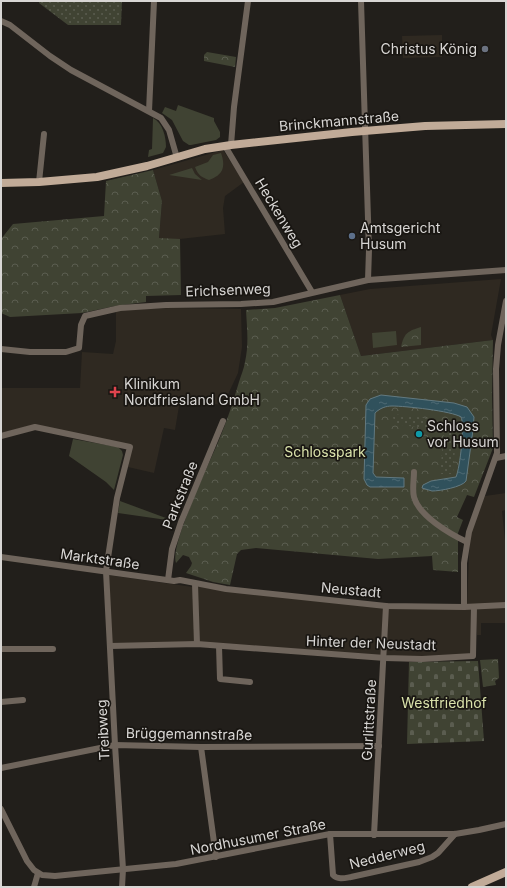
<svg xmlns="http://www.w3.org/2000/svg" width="507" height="888" font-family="Inter,sans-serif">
<defs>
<pattern id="cemetery-stones" width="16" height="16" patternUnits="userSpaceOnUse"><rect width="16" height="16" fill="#404333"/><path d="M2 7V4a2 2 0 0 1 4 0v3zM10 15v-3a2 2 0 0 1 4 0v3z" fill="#5b5d50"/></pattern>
<pattern id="park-crowns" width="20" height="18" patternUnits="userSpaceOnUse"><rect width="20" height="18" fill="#404333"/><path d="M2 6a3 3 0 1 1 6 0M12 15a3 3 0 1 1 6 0" fill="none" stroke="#5b5d50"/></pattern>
<pattern id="garden-dots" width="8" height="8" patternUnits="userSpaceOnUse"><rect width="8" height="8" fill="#404333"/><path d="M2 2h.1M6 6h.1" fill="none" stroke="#5b5d50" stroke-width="1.8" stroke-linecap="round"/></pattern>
<pattern id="water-ripples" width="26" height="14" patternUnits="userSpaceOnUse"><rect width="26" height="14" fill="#30515c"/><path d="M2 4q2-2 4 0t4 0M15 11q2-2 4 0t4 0" fill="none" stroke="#4d6972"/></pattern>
</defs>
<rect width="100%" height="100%" fill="#221f1b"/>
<g fill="#2f2921">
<path d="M442,35V57L403,58L402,36Z"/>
<path d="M223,150L244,182L225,196L223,208L225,234L180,239H159L162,201L153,170Z"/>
<path d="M501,279L491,335L493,340L361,356L340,295L370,289Z"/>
<path d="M171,308L241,309L242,347L238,373L223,405L180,400L175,430L164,428L154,473L128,467L132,445L33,425L1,433V388H80L82,352L113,354L116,341V310Z"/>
<path d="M506,493V510L502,511L506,550V603L467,606L469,555L471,532L485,496Z"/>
<path d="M108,575L193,587L196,643L112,645Z"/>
<path d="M196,586L385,607L384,657L198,644Z"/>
<path d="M506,606V623H481V635H477L475,608Z"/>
<path d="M387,607L473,608V655L386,657Z"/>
</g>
<g fill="#404333">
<path d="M178,105L214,118V121L220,132V137L216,140L191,145H189L183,141L172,120L162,113L165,107L176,111Z"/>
<path d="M153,118C163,123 166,137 166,147L163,153L148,157L149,150L152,149Z"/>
<path d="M221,153C226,167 223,175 209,180C201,177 198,175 195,167L208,162L213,155Z"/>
<path d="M192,168L195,174L202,180L169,175Z"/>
<path d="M396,331L397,345L373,348L372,333Z"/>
<path d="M73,439L118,447L122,451L123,455L114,490L106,482L69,456Z"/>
<path d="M120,501L174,521L118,513Z"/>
</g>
<path fill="url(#cemetery-stones)" d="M478,661L484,741L407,744L409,662Z"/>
<g fill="url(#park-crowns)">
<path d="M207,52L236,57L235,67L204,61V55Z"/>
<path d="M153,170L162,201L159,238L180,239L181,295L146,296V302L115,306L82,313L10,317L1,313V239L13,224L104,216L106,181Z"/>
<path d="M340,295L361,356L493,340L492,395L493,448L474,497L467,495L457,517L463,520L458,533V572L433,570L432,556L378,559L256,548L241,550L237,554L230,585L213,582L186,573L191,566L192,563L189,557L183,555L176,563C169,546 211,460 219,440C227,421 233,402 239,382C241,375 244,369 245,362C249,344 247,328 246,310L275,308Z"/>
<path d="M421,327V345L401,347C404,333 408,331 421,327Z"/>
<path d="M498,659L499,678L495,681L496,685L483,687L480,660Z"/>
</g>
<g fill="url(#garden-dots)">
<path d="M39,1H122L121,25H68L39,3Z"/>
<path d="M392,414L457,422L453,474H440L444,431L395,424Z"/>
</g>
<path fill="url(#water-ripples)" stroke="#627980" d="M381,395L454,403L467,407L474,417L473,430L466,481C462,487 440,491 432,491C429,490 425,489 422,488L423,485L431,481L456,477C460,468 465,424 461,417C452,411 405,406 392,406C386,406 380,408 375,413L373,473L376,477L404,478V487H370L367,485L364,479L366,405L370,399Z"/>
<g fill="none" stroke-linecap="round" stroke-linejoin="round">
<g stroke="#6f655c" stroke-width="6">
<path d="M361,1L369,250L368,280"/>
<path d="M1,21L10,25L50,56L71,70L161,118L169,130L177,158"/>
<path d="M149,111L154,1"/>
<path d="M231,145L234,107L248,1"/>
<path d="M225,146L312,292"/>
<path d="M39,182L44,134"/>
<path d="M1,349L30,352H66L79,348L81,325L85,316L120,308L166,305L241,304L273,302L368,280L506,270"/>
<path d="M1,436L35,427L130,447L117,498L106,571L115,745L123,869L122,887"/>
<path d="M496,458L506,456"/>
<path d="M414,472C414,480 412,490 414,497C419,516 450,534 467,542"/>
<path d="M1,557L174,581L180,580L226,589L386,606L464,607L506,605"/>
<path d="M168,580L172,549L181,522L223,421"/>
<path d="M195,584L197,644"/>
<path d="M464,607V563L469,532L497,453L496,369L498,345L506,301"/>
<path d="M110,646L197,644L385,658L422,659L473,656L474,607"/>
<path d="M219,646L220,679L250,682"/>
<path d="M1,649H53"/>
<path d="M1,702L23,700"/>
<path d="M201,747L216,857"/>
<path d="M1,768L115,745L201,747L379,746"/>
<path d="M1,809L27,861L34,870L42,875L55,876L176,864L330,834H455L479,830L506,824"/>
<path d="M330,834L333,875C338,880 345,878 351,877L419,862L432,857L438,853L455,834"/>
<path d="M374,835L386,606"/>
<path d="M34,887L38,873"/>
</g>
<g stroke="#c1ab98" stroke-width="8">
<path d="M1,183L39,182L97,177L147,166L205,149L231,145L352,132L425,126L506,124"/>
<path d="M472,887L506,872"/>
</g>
</g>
<circle fill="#6b7280" stroke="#191612" stroke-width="1.5" cx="485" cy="49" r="4"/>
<circle fill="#5c6f8a" stroke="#191612" stroke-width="1.5" cx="352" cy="236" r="4"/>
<path fill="#e0444e" stroke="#191612" stroke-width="1.5" d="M113 386h4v4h4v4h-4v4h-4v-4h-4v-4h4z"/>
<circle fill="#0f9aa8" stroke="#191612" stroke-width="1.5" cx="419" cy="434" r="4"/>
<g text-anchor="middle" stroke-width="3.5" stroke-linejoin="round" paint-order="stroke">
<g font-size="14" fill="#d8d6d4" stroke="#191612" text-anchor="start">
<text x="477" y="54" text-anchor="end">Christus König</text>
<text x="360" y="233">Amtsgericht<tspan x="360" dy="16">Husum</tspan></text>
<text x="124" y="389">Klinikum<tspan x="124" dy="16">Nordfriesland GmbH</tspan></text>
<text x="427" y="431">Schloss<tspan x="427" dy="16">vor Husum</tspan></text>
</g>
<g font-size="14" fill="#d8d6d4" stroke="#191612">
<text transform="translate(339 121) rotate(-5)" y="5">Brinckmannstraße</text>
<text transform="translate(279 213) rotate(59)" y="5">Heckenweg</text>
<text transform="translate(228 290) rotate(-2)" y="5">Erichsenweg</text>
<text transform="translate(180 495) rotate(-68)" y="5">Parkstraße</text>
<text transform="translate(100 559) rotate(8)" y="5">Marktstraße</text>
<text transform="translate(351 590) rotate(5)" y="5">Neustadt</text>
<text transform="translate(371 643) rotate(2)" y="5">Hinter der Neustadt</text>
<text transform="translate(369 720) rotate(-87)" y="5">Gurlittstraße</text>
<text transform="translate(103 730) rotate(-93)" y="5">Treibweg</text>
<text transform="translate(189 734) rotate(1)" y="5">Brüggemannstraße</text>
<text transform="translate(258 837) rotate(-11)" y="5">Nordhusumer Straße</text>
<text transform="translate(387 855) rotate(-14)" y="5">Nedderweg</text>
</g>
<g font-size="14" fill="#dae2ab" stroke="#191612">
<text x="325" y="457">Schlosspark</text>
<text x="444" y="708">Westfriedhof</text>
</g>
</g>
<rect width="507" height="888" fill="none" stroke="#d8d6d4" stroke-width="4"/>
</svg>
